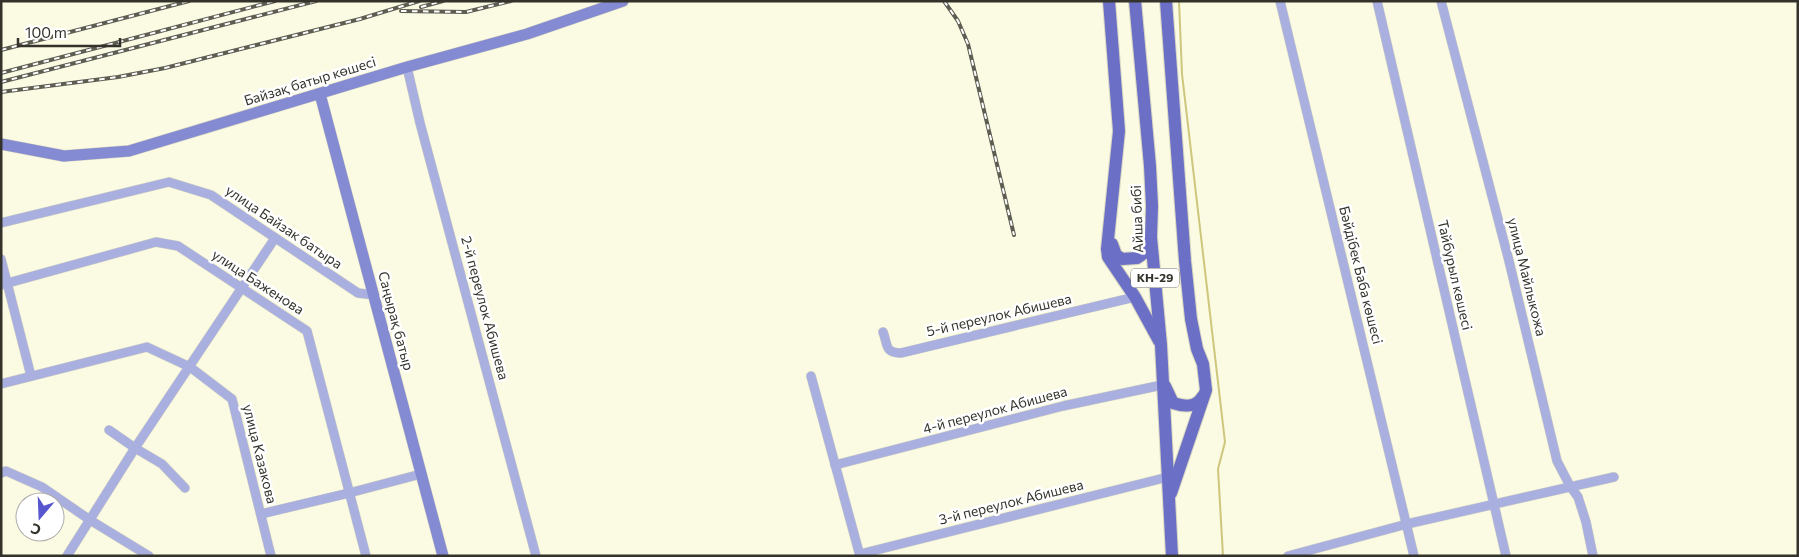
<svg xmlns="http://www.w3.org/2000/svg" width="1799" height="557" font-family="Commissioner,sans-serif">
<rect width="100%" height="100%" fill="#fbfae3"/>
<g fill="none" stroke-linecap="round" stroke-linejoin="round">
<path stroke="#cdc67c" stroke-width="2" d="M1179,1L1182,74L1225,442L1218,469L1223,556"/>
<defs>
<g id="street">
<path d="M1280,1L1414,556"/>
<path d="M1377,1L1506,556"/>
<path d="M1441,1L1509,261L1557,461L1570,486L1578,497L1586,522L1593,556"/>
<path d="M407,67L420,123L536,556"/>
<path d="M1,223L169,182L211,195L358,293L374,295"/>
<path d="M1,259L31,376"/>
<path d="M1,285L156,242L178,246L307,331L366,556"/>
<path d="M883,332C888,344 884,353 901,353L1135,297"/>
<path d="M811,376L860,556"/>
<path d="M1,384L147,347L190,367L232,399L271,556"/>
<path d="M109,430L135,448L162,464L185,488"/>
<path d="M835,465L1063,406L1162,385"/>
<path d="M1,473L6,471L42,487L90,520L149,556"/>
<path d="M261,514L349,493L421,474"/>
<path d="M860,554L1168,477"/>
<path d="M67,556L135,448L275,238"/>
<path d="M1288,556L1407,524L1614,477"/>
</g>
<g id="secondary">
<path d="M320,94L443,556"/>
<path d="M1,144L64,156L129,151L407,67L527,34L623,1"/>
</g>
<g id="primary">
<path d="M1109,1L1119,131L1107,249L1108,257L1135,297L1159,341"/>
<path d="M1135,1L1150,166L1152,206L1151,237L1161,345L1172,556"/>
<path d="M1166,1L1185,261L1191,319L1197,349L1203,364L1206,390L1171,493"/>
<path d="M1112,244L1116,255L1122,259L1137,258L1144,253L1151,237"/>
<path d="M1165,386L1173,403C1185,407 1196,408 1203,396"/>
</g>
</defs>
<use href="#street" stroke="#d7d6c2" stroke-width="10"/>
<use href="#secondary" stroke="#d7d6c2" stroke-width="12"/>
<use href="#primary" stroke="#d7d6c2" stroke-width="14"/>
<use href="#street" stroke="#a9b0e0" stroke-width="9"/>
<use href="#secondary" stroke="#848bd2" stroke-width="11"/>
<use href="#primary" stroke="#6b70c6" stroke-width="12"/>
<defs>
<g id="rail">
<path d="M944,1L958,21L968,44L1014,235"/>
<path d="M421,7L443,1"/>
<path d="M401,11L466,12L511,1"/>
<path d="M1,50L189,1"/>
<path d="M1,73L275,1"/>
<path d="M1,82L316,1"/>
<path d="M1,92L118,77L165,68L360,19L419,1"/>
</g>
</defs>
<use href="#rail" stroke="#5e5d52" stroke-width="4"/>
<use href="#rail" stroke="#fff" stroke-width="2" stroke-dasharray="5.5" stroke-linecap="butt"/>
</g>
<g text-anchor="middle" stroke-width="5" stroke-linejoin="round" paint-order="stroke">
<rect fill="#fff" stroke="#71706b" stroke-width="1" x="1131" y="268.5" width="48" height="19" rx="4"/>
<g font-size="12" font-weight="bold" fill="#34332b">
<text x="1155" y="282">КН-29</text>
</g>
<g font-size="14" fill="#34332b" stroke="#fff">
<text transform="translate(310 81) rotate(-17)" y="5">Байзақ батыр көшесі</text>
<text transform="translate(1137 219) rotate(-92)" y="5">Айша бибі</text>
<text transform="translate(284 227) rotate(34)" y="5">улица Байзак батыра</text>
<text transform="translate(1361 275) rotate(76)" y="5">Бәйдібек Баба көшесі</text>
<text transform="translate(1455 275) rotate(77)" y="5">Тайбурыл көшесі</text>
<text transform="translate(1527 277) rotate(76)" y="5">улица Майлыкожа</text>
<text transform="translate(258 282) rotate(33)" y="5">улица Баженова</text>
<text transform="translate(485 308) rotate(75)" y="5">2-й переулок Абишева</text>
<text transform="translate(999 315) rotate(-13)" y="5">5-й переулок Абишева</text>
<text transform="translate(396 321) rotate(75)" y="5">Саңырақ батыр</text>
<text transform="translate(995 410) rotate(-15)" y="5">4-й переулок Абишева</text>
<text transform="translate(260 454) rotate(76)" y="5">улица Казакова</text>
<text transform="translate(1011 502) rotate(-14)" y="5">3-й переулок Абишева</text>
</g>
</g>
<rect width="1799" height="557" fill="none" stroke="#34332b" stroke-width="5"/>
<g transform="translate(40 517) rotate(199)"><circle r="24" fill="#ffffff" stroke="#aeadaa"/>
<path d="M0-4L9 19L0 12L-9 19Z" fill="#5856ce"/>
<text y="-8" font-size="14" font-weight="bold" text-anchor="middle" fill="#34332b">С</text>
</g>
<path d="M18 38v8h102v-8" fill="none" stroke="#34332b" stroke-width="2.5"/>
<text x="25" y="38" font-size="15" fill="#34332b" stroke="#ffffff" stroke-width="4" paint-order="stroke">100 m</text>
</svg>
